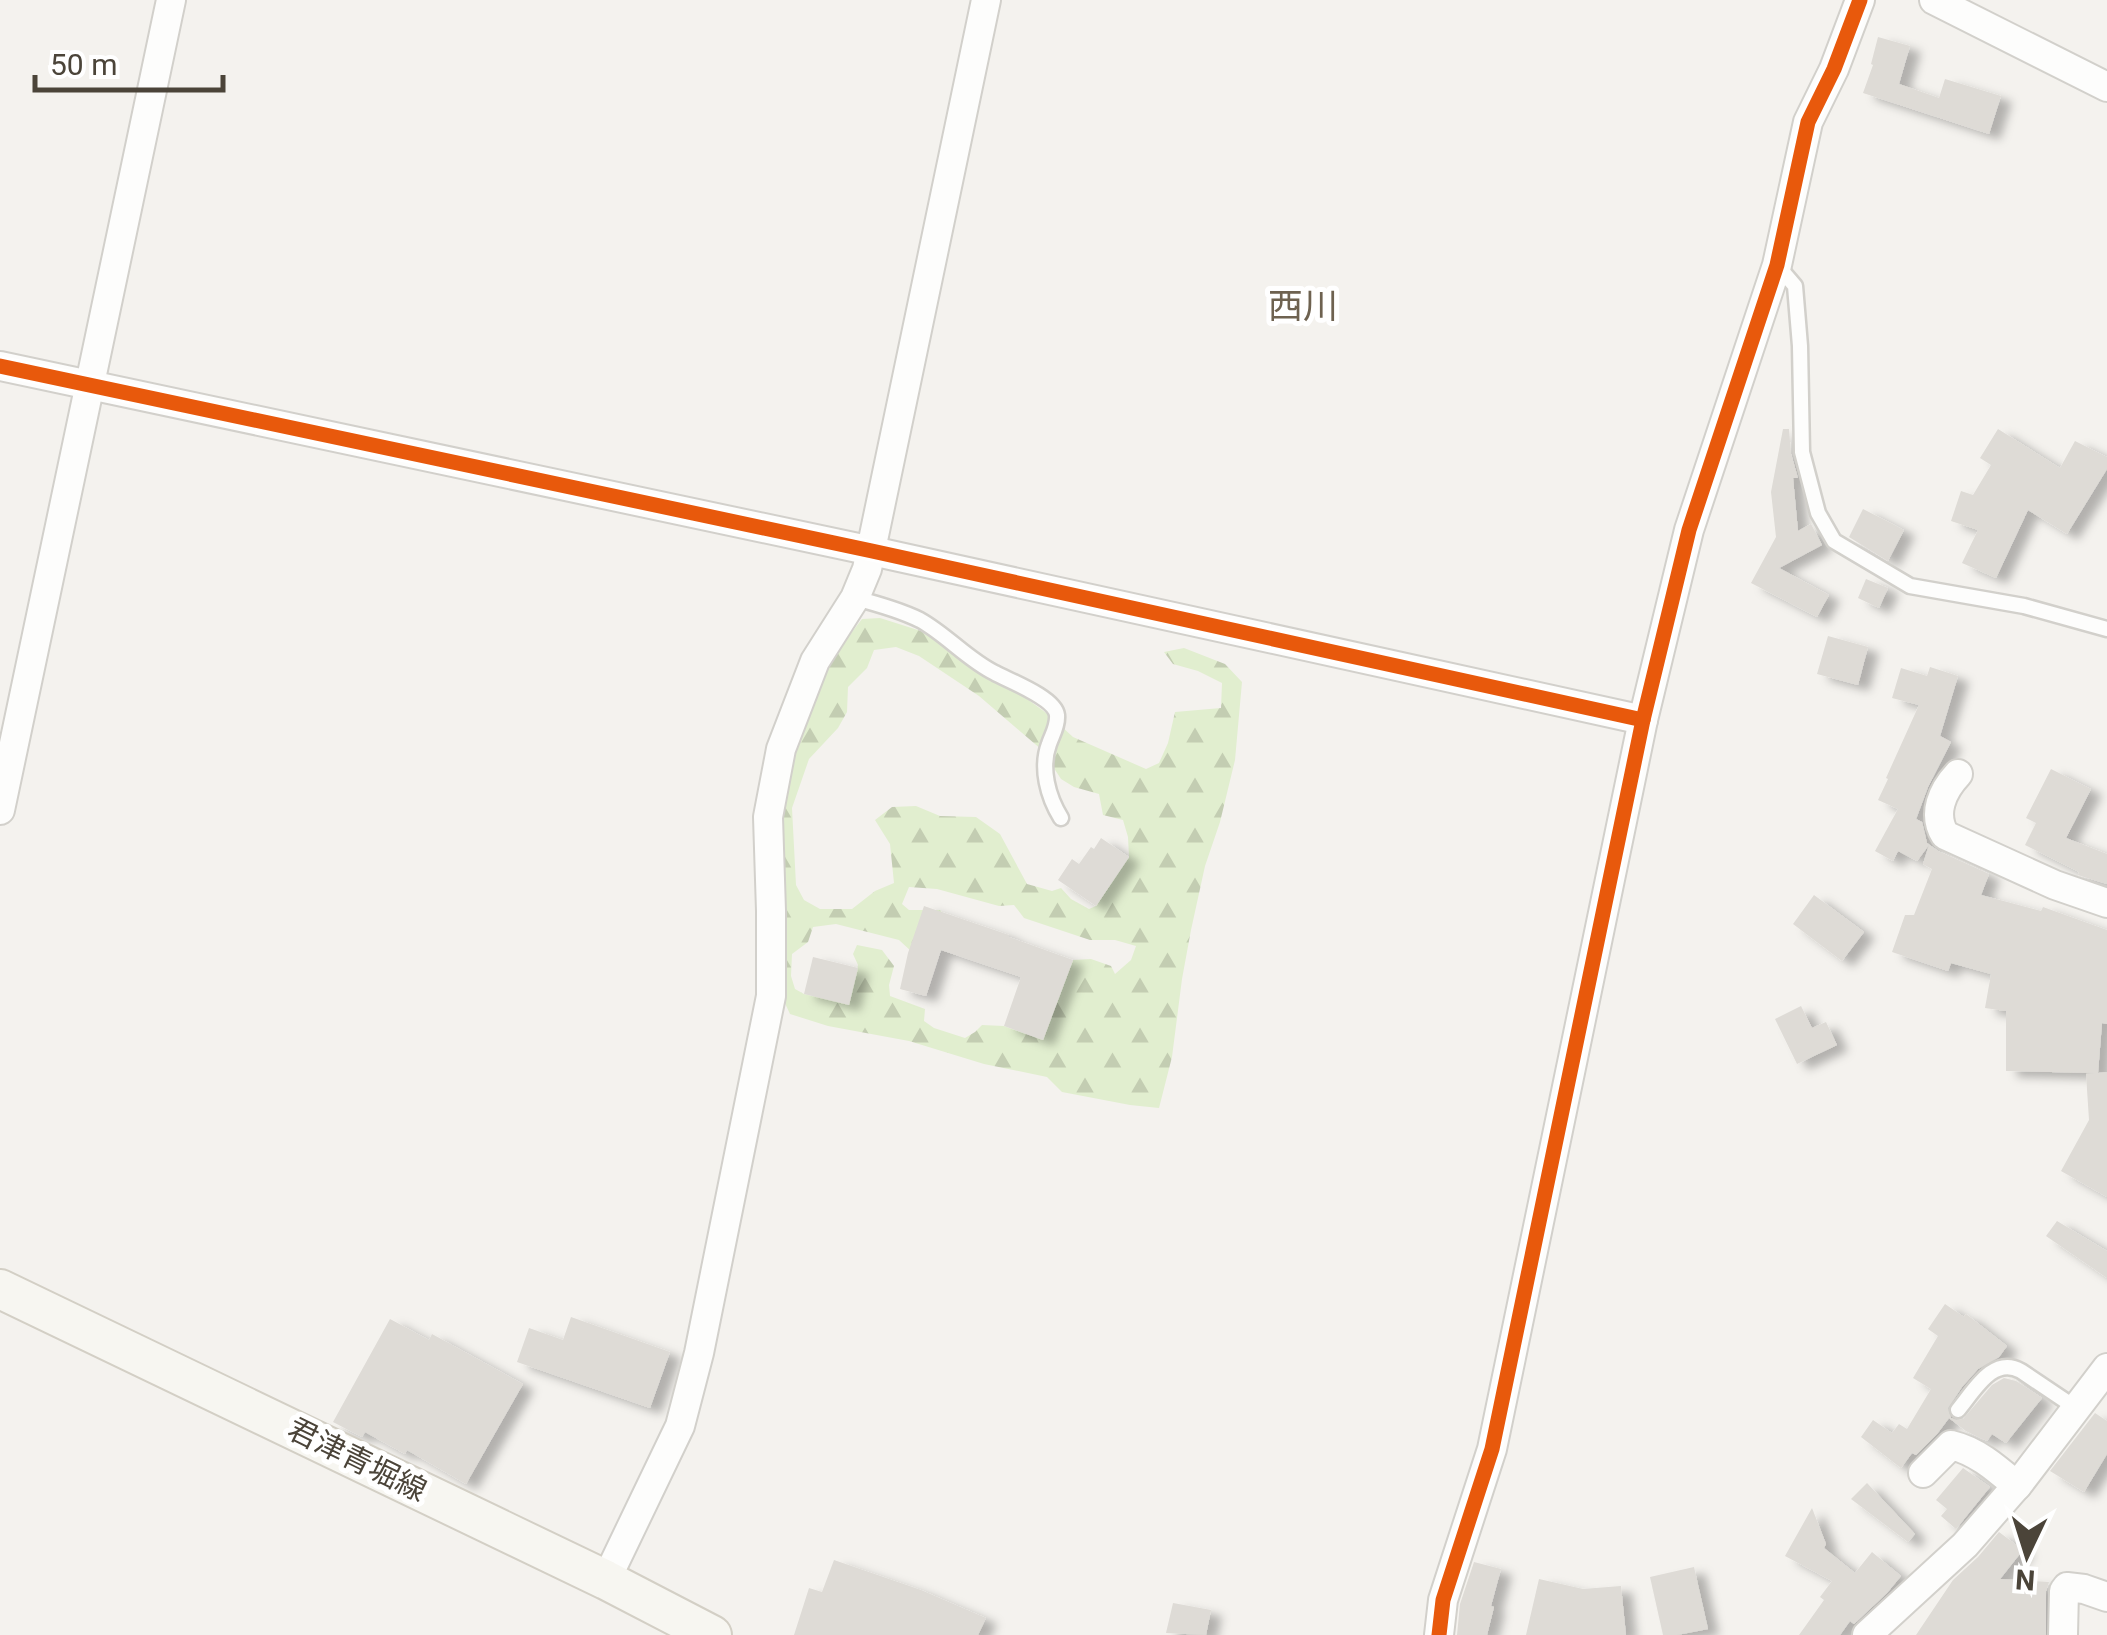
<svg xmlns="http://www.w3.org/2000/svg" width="2107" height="1635" font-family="Roboto,'Noto Sans JP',sans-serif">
<defs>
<pattern id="forest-firs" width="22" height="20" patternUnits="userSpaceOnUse" patternTransform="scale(2.5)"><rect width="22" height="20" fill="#e1eecf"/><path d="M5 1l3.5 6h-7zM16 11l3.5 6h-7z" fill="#c3cdb2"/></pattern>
<filter id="shadow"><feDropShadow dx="11" dy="6" stdDeviation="5" flood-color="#0004"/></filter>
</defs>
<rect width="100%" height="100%" fill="#f4f2ee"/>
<path fill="url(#forest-firs)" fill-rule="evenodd" d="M880,618L921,631L990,679L1019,693L1049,715L1073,737L1146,769L1159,763L1168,743L1175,712L1221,708L1222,683L1198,671L1173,664L1164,652L1184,648L1225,664L1242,682L1235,760L1220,822L1205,866L1191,930L1182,979L1172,1057L1159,1108L1130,1105L1062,1092L1047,1077L984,1064L909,1041L828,1026L790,1014L783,999L773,812L810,702L835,654L862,619ZM896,647L919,656L979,696L1042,750L1061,779L1074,787L1099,794L1103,815L1123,820L1128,837L1129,857L1096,906L1089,909L1071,899L1061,888L1052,891L1027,884L1000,834L976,817L940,816L916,806L892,807L875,820L890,844L894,883L875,891L852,909H820L804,900L796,885L792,808L809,759L838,728L847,712L848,687L867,668L874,650ZM909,887L937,889L999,906L1014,905L1024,918L1090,940H1115L1136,946L1131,960L1115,974L1111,966L1091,959L1073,960L1043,1040L1004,1026L982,1025L975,1032L965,1038L934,1028L924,1021L925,1009L890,996L889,985L894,966L882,950L857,945L853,954L858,965L849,1004L804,994L795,989L791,976L792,954L808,942L813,927L836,924L899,940L912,952L948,920L940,910H909L902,904Z"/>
<g fill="#dedbd6" filter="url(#shadow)">
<path d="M1878,37L1910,46L1899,84L1939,98L1945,79L2001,96L1989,134L1863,93L1873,65L1871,64Z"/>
<path d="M1783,429H1789L1791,454L1798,478H1793L1798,531L1811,524L1822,545L1779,568L1829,595L1817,617L1751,583L1776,537L1771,492Z"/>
<path d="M1998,429L2060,468L2075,441L2107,457V469L2067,534L2028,510L1996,578L1962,563L1978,530L1951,521L1961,491L1973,495L1991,465L1980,458Z"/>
<path d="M1863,509L1904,530L1888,561L1849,537Z"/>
<path d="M1866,579L1888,588L1879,608L1858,598Z"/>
<path d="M1828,636L1868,647L1858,685L1817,674Z"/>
<path d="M1930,667L1958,676L1940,736L1951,742L1928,787L1916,819L1922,822L1927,843L1938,851L1989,874L1981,895L2041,911L2043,907L2107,930V1024L2102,1023L2098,1073L2107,1072V1197L2061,1171L2089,1120L2086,1074L2095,1073L2006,1071V1011L1985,1008L1991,974L1951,963L1948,971L1892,952L1905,915H1914L1932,869L1923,864L1929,845L1917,861L1898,851L1893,861L1875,851L1898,809L1878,800L1888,779L1886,778L1919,705L1892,698L1901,668L1927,676Z"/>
<path d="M2051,769L2091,789L2066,838L2107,854V884L2078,875L2079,872L2025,845L2036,823L2026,818Z"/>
<path d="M1101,838L1129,857L1096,906L1058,880L1072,859L1079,864L1091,847L1094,849Z"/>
<path d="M1814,895L1864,932L1842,961L1793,924Z"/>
<path d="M924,906L1009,935V937L1073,960L1043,1040L1004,1026L1021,977L941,950L926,996L900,989L908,953Z"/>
<path d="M813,957L858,968L849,1005L804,994Z"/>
<path d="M1801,1006L1812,1028L1826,1022L1837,1045L1797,1064L1775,1019Z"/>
<path d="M2057,1221L2107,1251V1278L2046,1236Z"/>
<path d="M1945,1304L1964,1317L1966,1314L2007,1346L1999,1357L1978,1369L1962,1387L1948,1408L1951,1418L1956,1420L1963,1419L1992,1385L2004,1378L2016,1381L2042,1398L2006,1443L1992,1434L1987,1441L1966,1431L1949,1418L1937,1434L1916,1455L1912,1453L1901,1468L1861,1437L1873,1420L1892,1433L1899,1424L1907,1429L1931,1389L1913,1378L1938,1336L1928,1329Z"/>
<path d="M571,1317L670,1352L650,1408L517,1362L529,1328L563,1340Z"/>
<path d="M390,1319L429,1340L432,1334L523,1384L466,1484L407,1450L405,1454L365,1432L362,1437L333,1422Z"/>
<path d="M2095,1413L2107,1421V1454L2084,1492L2050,1471Z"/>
<path d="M1963,1468L1990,1487L1956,1529L1941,1516L1947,1509L1936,1500Z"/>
<path d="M1867,1483L1915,1534L1908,1542L1851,1499Z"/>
<path d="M1812,1508L1826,1544L1824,1548L1855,1573L1872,1552L1901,1576L1887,1593L1854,1624L1850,1621L1840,1635H1799L1824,1600L1820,1597L1832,1581L1785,1556Z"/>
<path d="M1999,1532L2023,1550L2000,1579L2049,1582L2046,1591V1635H1916L1953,1580L1978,1557Z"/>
<path d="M834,1560L921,1590L986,1618L978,1635H794L809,1588L822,1592Z"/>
<path d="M1474,1562L1501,1569L1491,1606L1494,1607L1487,1635H1457L1460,1604Z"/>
<path d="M1694,1567L1708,1629L1677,1635H1663L1650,1577Z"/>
<path d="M1539,1579L1583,1589L1621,1586L1626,1635H1526Z"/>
<path d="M1173,1603L1211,1610L1206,1635L1166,1633Z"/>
</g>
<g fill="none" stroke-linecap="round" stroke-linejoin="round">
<defs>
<g id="service">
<path d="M1777,265L1795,286L1800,346L1802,452L1818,513L1834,541L1910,586L2024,606L2107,629"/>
<path d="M855,598C878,604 900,610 920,620C947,635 968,660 995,673C1010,681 1055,698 1057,715C1058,726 1052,735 1049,744C1040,768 1048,797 1061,818"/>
<path d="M1958,1410C1974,1391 1993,1355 2021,1371L2076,1408"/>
</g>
<g id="minor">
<path d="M1934,0L2107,87"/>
<path d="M0,366L872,551L1643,720"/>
<path d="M1958,774C1942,791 1932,814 1945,835L2055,885L2107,903"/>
<path d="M0,810L171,0"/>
<path d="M1923,1473L1951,1445C1977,1451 1997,1469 2017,1486"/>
<path d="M606,1580L680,1426L699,1353L771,996V911L768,817L781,749L815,661L855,598L867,569L986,0"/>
<path d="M1439,1635L1443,1600L1492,1449L1643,720L1689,530L1777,265L1808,122L1834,69L1860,0"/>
<path d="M1867,1635L1965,1545L2020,1482L2107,1368"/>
<path d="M2063,1635L2064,1591L2067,1587L2084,1589L2107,1597"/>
</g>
<path id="secondary" d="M0,1289L606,1580L712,1635"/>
</defs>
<use href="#service" stroke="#d2d0cb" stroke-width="19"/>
<use href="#minor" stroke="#d2d0cb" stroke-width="32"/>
<use href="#secondary" stroke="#d3cfc5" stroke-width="42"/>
<use href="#service" stroke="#fdfdfc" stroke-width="14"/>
<use href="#minor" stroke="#fdfdfc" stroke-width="28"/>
<use href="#secondary" stroke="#f7f6f1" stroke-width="38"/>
<defs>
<g id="cycleway">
<path d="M0,366L872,551L1643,720"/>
<path d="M1439,1635L1443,1600L1492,1449L1643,720L1689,530L1777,265L1808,122L1834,69L1860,0"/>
</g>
</defs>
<use href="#cycleway" stroke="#fff" stroke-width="21"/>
<use href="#cycleway" stroke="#e8590c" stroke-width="15"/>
</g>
<g text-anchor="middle" stroke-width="10" stroke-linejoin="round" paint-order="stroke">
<g font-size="30" fill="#4b4439" stroke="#fff">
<text transform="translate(357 1460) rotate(26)" y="10">君津青堀線</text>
</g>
<g font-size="35" fill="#6e6250" stroke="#fff">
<text x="1303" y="318">西川</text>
</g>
</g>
<g transform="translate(2027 1555) rotate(184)" stroke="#ffffff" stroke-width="8" paint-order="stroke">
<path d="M0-8L18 38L0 25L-18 38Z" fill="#4b4439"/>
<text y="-15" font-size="28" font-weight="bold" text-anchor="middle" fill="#4b4439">N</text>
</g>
<path d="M35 75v15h188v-15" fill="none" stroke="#4b4439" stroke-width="5"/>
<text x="50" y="75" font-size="30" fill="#4b4439" stroke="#ffffff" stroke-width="8" paint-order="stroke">50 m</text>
</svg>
